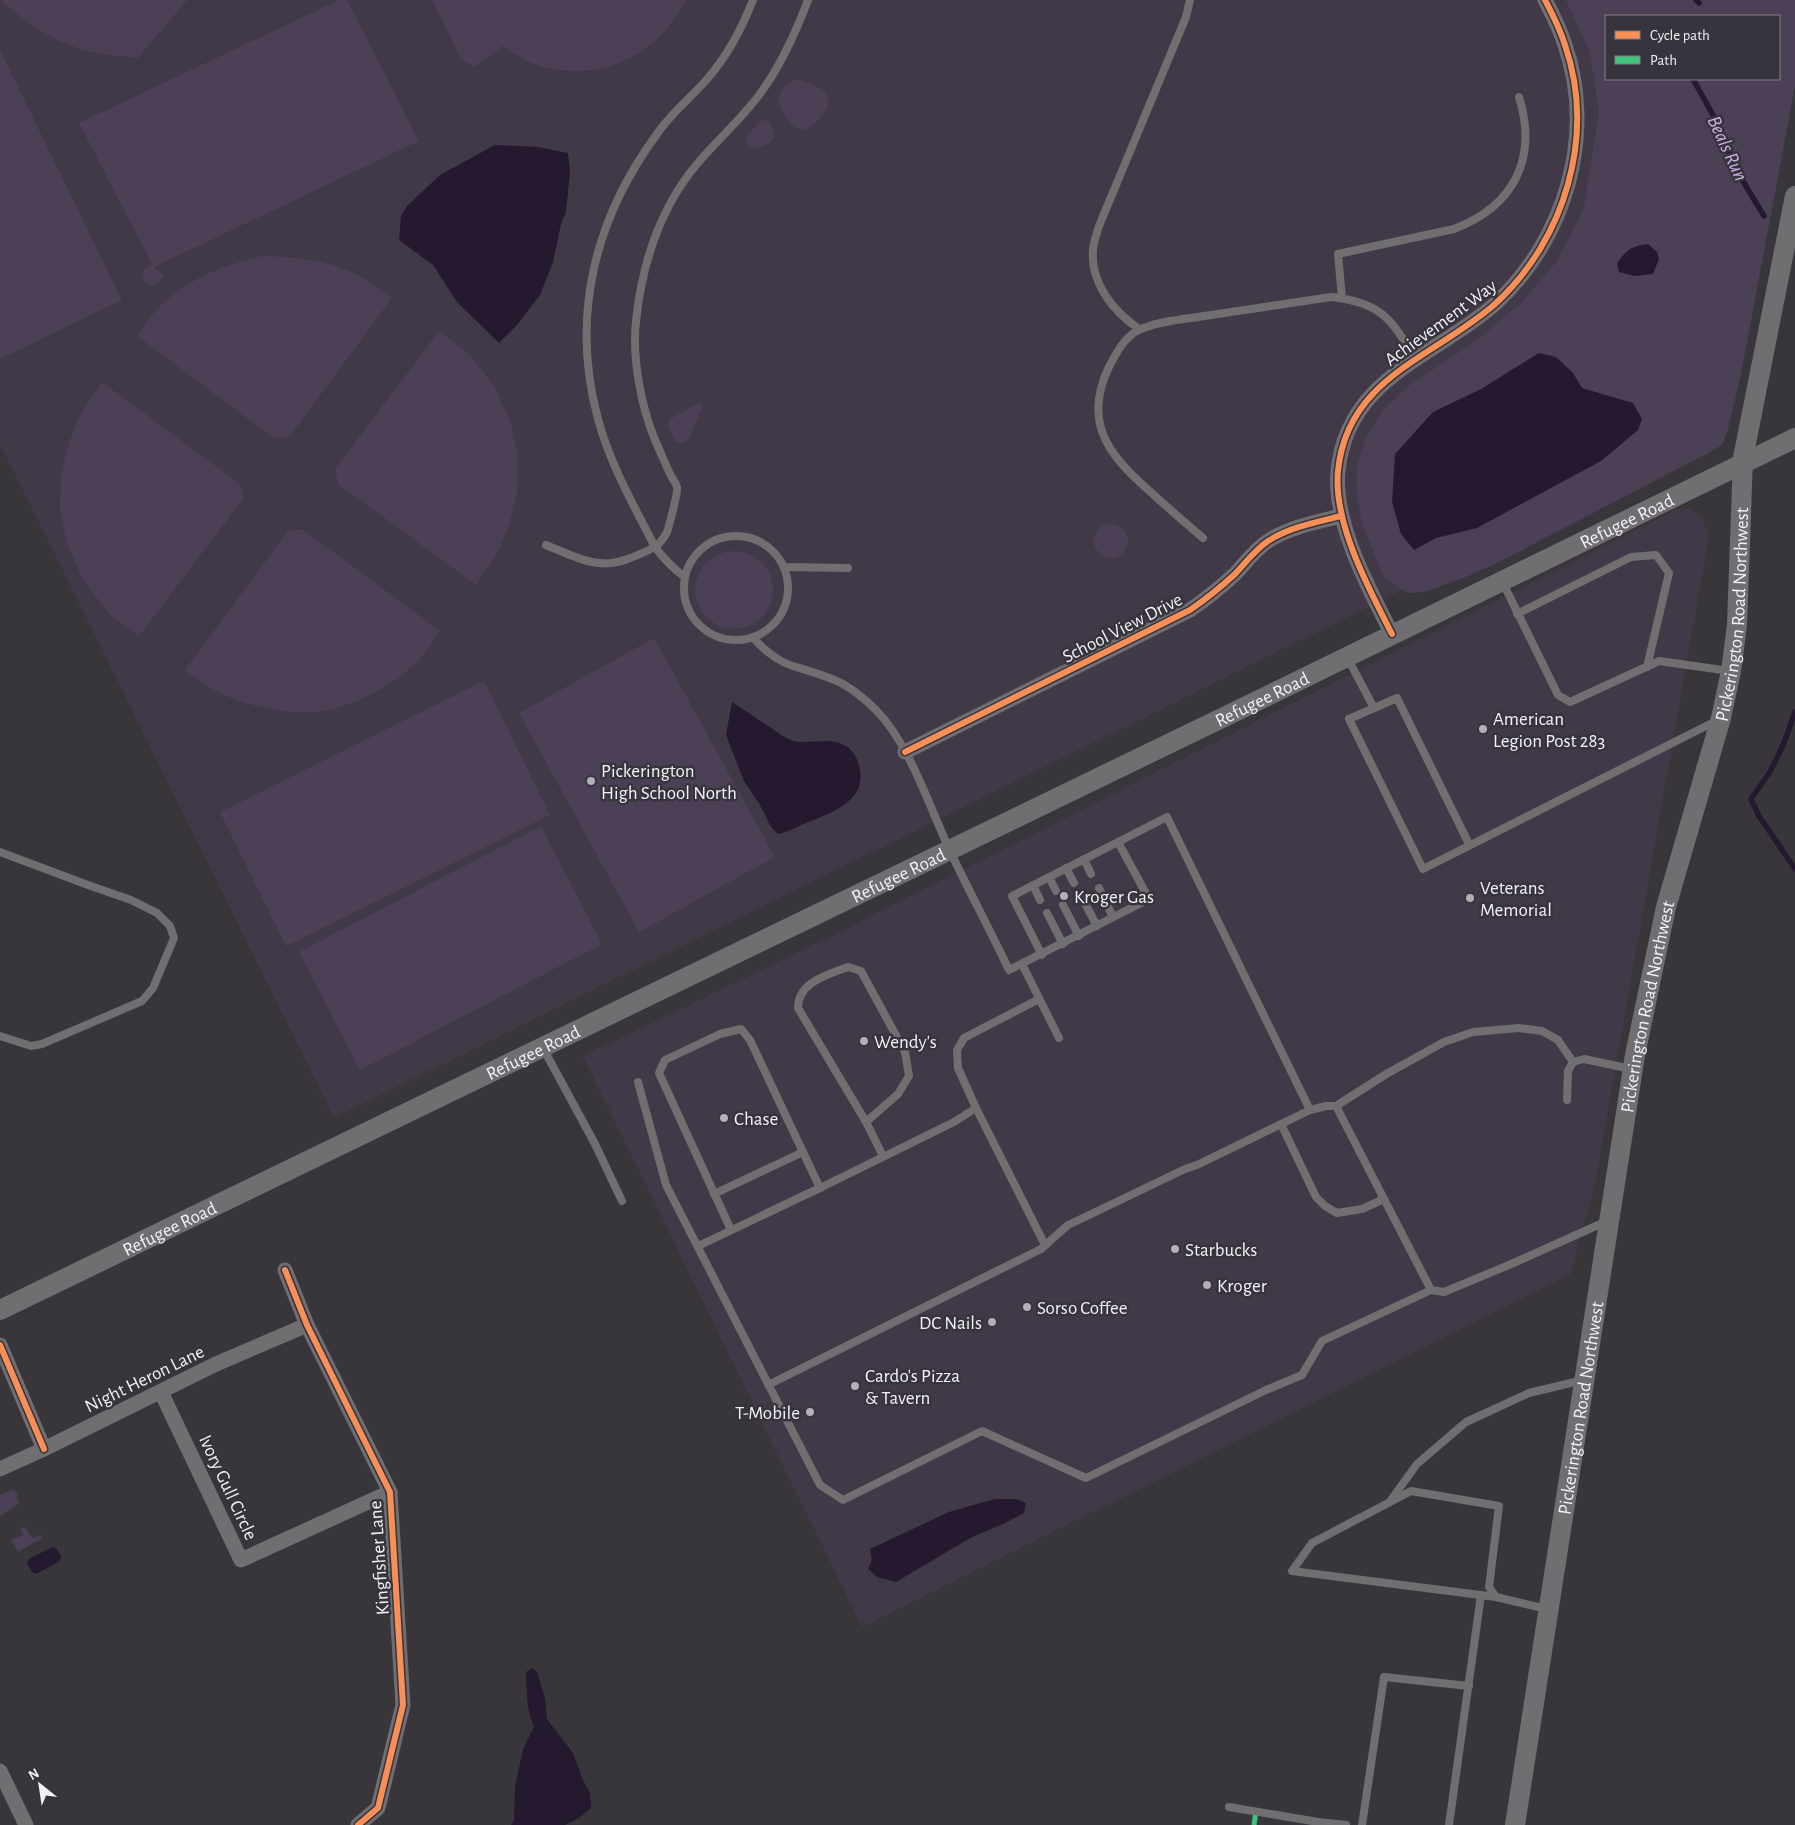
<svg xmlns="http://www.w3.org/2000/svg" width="1795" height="1825" font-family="'Alegreya Sans',sans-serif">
<rect width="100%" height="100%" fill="#38363b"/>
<g fill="#413947">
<path d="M0,0H1793L1779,16H1606V79L1710,438L334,1118L0,444Z"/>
<path d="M1691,508L1702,518L1709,536L1595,1185L1570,1275L862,1627L583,1056L832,936L1677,509Z"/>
</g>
<g fill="#4c4056" fill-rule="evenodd">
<path d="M1,0H187L138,58C123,56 106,55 91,52C57,44 26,24 1,0Z"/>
<path d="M339,0H347L419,141L154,267L164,276L158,283L152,286L145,284L142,273L150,264L153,266L79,123Z"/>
<path d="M432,0H686C657,56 602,83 540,66C527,62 514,53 503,46L475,67L461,59Z"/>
<path d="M1566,0H1795V86L1778,177L1741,374L1728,429L1722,445L1708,453L1503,560L1466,577L1424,592L1407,593L1384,577L1362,524L1357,493V467L1366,437L1384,409L1407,387L1477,340L1521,303L1557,261L1584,208L1599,112L1590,52ZM1606,16H1779V79H1606Z"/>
<path d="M0,50L122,300L0,359Z"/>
<path d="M799,79L823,90C826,94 829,99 828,105C827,110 823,114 820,118C808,132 796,134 786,117C782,111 779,106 778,99C782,89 787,80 799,79Z"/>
<path d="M762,120L769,121L774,130L775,136C771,143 760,150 751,149L746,144V137L759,122Z"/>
<path d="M263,256C296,257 329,260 359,276C370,282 381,290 392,298L290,436L275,439L137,336C144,327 151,315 160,306C191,277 223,265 263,256Z"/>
<path d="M439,331L469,354L495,387L511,424L518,457L517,494L509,524L498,552L476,585L338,484L335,469Z"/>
<path d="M102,382L240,484L243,499L139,636L109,614L83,580L67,543L60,510L61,474L69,443L80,415Z"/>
<path d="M697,403H701L703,407L688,440L683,443L676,442L668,426L669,420Z"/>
<circle cx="1111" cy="541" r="17"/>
<path d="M302,529L440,631C433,641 426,653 417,662C393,686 348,710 313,712C281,714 249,706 220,693C208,687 197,678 185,670L287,532Z"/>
<circle cx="734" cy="590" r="39"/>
<path d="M654,638L775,857L639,932L519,713Z"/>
<path d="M484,681L550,815L286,946L220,812Z"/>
<path d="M541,826L602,944L360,1070L299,952Z"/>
<path d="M14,1489L19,1496L16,1497L20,1503L0,1516V1495Z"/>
<path d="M25,1527L32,1538L40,1535L42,1538L18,1552L11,1540L23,1535L20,1529Z"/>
</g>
<g fill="#251930">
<path d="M495,145L538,147L568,153L570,172L566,212L561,224L553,262L540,295L517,325L499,343L457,302L433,265L399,240L401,216L407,206L440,175Z"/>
<path d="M1648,244L1657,252L1659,259L1653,274L1634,276L1619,272L1617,263C1626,250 1632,246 1648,244Z"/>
<path d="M1539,353L1556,357L1573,373L1582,388L1633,403L1642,419L1638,430L1601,461L1477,528L1436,538L1414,550L1401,534L1392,502L1395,454L1433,412L1481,389Z"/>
<path d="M732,702C745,710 757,719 770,727C777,732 785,739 794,741C811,745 829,736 846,746C852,749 857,758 859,765C869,801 832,812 806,823C796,827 789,832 778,834L771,827L760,805L744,781L726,735Z"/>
<path d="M995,1499H1016L1026,1503L1024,1513L1003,1524L972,1537L896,1582L877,1577L868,1569L872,1560L870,1549L949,1512Z"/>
<path d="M52,1547L56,1548L61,1556L60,1561L36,1574L32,1572L27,1563L29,1559Z"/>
<path d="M532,1668L537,1672L545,1698L547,1719L573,1753L582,1778L590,1793L591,1808L579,1818L565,1825H511L514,1820L515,1787L523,1749L534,1727C526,1708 527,1693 526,1672Z"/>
</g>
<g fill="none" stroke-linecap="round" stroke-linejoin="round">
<g stroke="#251930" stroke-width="5.5">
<path d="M1696,0L1699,3"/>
<path d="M1693,79L1718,124L1731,155L1735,168L1764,216"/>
<path d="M1795,712L1784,743L1770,772L1751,799L1759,816L1795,869"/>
</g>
<g stroke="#706e71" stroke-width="8">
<path d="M753,0C742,28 728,55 708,78C692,97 671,113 657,134C595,218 570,316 598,419C610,464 634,506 655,547C660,543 664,538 667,532C669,527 678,492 677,488C677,484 672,478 670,474C665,463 660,451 655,440C641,406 632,358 636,321C642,265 660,208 697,164C718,139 743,118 762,91C782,63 796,32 808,0"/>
<path d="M1342,298L1338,254L1454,229C1514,206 1538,159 1519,97"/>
<path d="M1139,329C1113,311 1090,283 1093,249C1094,241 1097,233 1099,226L1186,17L1190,0"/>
<circle cx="736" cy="588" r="52"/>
<path d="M1203,538C1187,524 1170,510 1154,495C1114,460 1081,427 1108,369C1115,355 1125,335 1141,329C1162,320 1189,319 1211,315C1251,309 1291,303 1331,297C1381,302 1391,319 1415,358"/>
<path d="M546,545C596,566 605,572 655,547C664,559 672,568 685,577"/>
<path d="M784,567L848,568"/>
<path d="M1502,581L1558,695L1570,702L1659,661L1730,671"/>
<path d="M1517,614L1631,557L1656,555L1669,573L1647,667"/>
<path d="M753,637C761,648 779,662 793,666C809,671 827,676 843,684C855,691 866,700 876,710C909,743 930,808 950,851C969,891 990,930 1009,970L1149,899L1118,842L1167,817L1310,1110"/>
<path d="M1348,659L1374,708"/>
<path d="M1469,844L1397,698L1349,719L1423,869L1716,721"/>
<path d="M0,852L88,885L131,900L157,913L170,926L174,938L153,988L142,1001L42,1044L31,1046L0,1036"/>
<path d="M1084,859L1091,874"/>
<path d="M1066,868L1074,883"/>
<path d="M1049,877L1056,891"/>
<path d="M1033,885L1040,900"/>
<path d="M1099,888L1113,917"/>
<path d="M1081,896L1097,926"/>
<path d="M1063,905L1079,936"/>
<path d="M1047,913L1063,944"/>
<path d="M1042,955L1012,896L1118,842"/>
<path d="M1022,964L1059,1038"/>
<path d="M543,1048L595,1144L622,1201"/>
<path d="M638,1082L666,1185L820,1485L843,1500L982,1431L1086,1478L1266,1390L1302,1375L1322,1341L1431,1290"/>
<path d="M1567,1100L1568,1071L1573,1062L1584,1059L1631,1069"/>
<path d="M1336,1106L1431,1290L1444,1292L1509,1265L1607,1221"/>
<path d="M976,1108L1045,1245"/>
<path d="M866,1122L898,1094L909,1076L905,1052L861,971L848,967C827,975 798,982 798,1008L866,1122L883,1156"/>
<path d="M1281,1124L1316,1197L1325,1206L1337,1213L1362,1209L1384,1199"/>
<path d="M820,1188L954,1122L976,1108L958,1068L957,1050L964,1038L1039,999"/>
<path d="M714,1194L803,1152"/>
<path d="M698,1246C739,1227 779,1207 820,1188L750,1040L741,1029L720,1034L665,1060L659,1073L731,1230"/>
<path d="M768,1385L1041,1249L1068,1225L1085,1217L1185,1169L1197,1165L1310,1110L1326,1106H1336L1388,1073L1444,1042L1473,1032L1519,1028L1542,1031L1558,1040L1573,1062"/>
<path d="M1391,1500L1417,1464L1466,1422L1529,1393L1583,1380"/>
<path d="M1496,1597L1489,1587L1499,1506L1411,1491L1312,1543L1292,1571L1496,1597L1547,1609"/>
<path d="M1229,1807L1318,1822L1317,1825"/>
<path d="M1318,1822L1346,1825"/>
<path d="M1362,1825L1384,1677L1469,1686"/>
<path d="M1449,1825L1481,1595"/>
</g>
<g stroke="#706e71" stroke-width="15">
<path d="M1392,634C1369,589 1333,523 1338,471C1347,377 1435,357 1495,304C1565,240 1596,136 1565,45C1560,29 1553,15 1545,0"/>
<path d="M905,752L1190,610C1206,599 1221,587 1235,574C1246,562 1255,550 1268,541C1290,527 1317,522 1341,516"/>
<path d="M285,1270L307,1325L390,1492L403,1705L378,1808L358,1825"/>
<path d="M0,1345L44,1449"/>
<path d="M161,1392L241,1560L390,1492"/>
<path d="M0,1469L44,1449L216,1364L307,1325"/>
<path d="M0,1771L26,1825"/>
</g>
<g stroke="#706e71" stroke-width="20">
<path id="s1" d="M0,1310L1222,718L1795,438"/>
<path id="s2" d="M1515,1825L1635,1055L1666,907L1721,718L1731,671L1737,625L1743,458L1795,196"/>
</g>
<path stroke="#40c37c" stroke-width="5" stroke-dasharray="10 5" stroke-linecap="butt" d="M1254,1825L1256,1811"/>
<defs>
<g id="cycleway">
<path d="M1392,634C1369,589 1333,523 1338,471C1347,377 1435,357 1495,304C1565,240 1596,136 1565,45C1560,29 1553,15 1545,0"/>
<path d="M905,752L1190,610C1206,599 1221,587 1235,574C1246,562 1255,550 1268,541C1290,527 1317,522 1341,516"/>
<path d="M285,1270L307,1325L390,1492L403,1705L378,1808L358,1825"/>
<path d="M0,1345L44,1449"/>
</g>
</defs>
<use href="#cycleway" stroke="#38343d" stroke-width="9"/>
<use href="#cycleway" stroke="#f78f57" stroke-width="6"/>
</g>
<g fill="#b2afb5" stroke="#38343d" stroke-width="2">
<circle cx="1483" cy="729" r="5"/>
<circle cx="591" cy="781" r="5"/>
<circle cx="1064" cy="896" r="5"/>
<circle cx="1470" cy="898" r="5"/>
<circle cx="864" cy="1041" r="5"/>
<circle cx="724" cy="1118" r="5"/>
<circle cx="1175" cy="1249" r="5"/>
<circle cx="1207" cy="1285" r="5"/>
<circle cx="1027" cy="1307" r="5"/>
<circle cx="992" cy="1322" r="5"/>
<circle cx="855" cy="1386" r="5"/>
<circle cx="810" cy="1412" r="5"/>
</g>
<g text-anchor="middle" stroke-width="5" stroke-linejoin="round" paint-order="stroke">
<g font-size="19" fill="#f3f0f7" stroke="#38343d">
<text transform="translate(1440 322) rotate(-36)" y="7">Achievement Way</text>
<text dy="7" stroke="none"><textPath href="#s1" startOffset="1808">Refugee Road</textPath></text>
<text dy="7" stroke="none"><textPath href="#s2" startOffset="1232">Pickerington Road Northwest</textPath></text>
<text transform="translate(1122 627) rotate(-27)" y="7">School View Drive</text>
<text dy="7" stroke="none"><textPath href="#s1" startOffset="1402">Refugee Road</textPath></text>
<text dy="7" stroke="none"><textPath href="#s1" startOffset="998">Refugee Road</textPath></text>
<text dy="7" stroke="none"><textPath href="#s2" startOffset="829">Pickerington Road Northwest</textPath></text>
<text dy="7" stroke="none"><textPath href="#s1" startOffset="592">Refugee Road</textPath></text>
<text dy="7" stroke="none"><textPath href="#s1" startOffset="188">Refugee Road</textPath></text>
<text transform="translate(144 1378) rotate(-26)" y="7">Night Heron Lane</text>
<text dy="7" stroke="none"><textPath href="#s2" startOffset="422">Pickerington Road Northwest</textPath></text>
<text transform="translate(229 1487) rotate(65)" y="7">Ivory Gull Circle</text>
<text transform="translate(378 1558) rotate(-94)" y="7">Kingfisher Lane</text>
</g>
<g font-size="19" fill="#f3f0f7" stroke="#38343d" text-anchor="start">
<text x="1493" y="725">American<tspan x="1493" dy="22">Legion Post 283</tspan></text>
<text x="601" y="777">Pickerington<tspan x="601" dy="22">High School North</tspan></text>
<text x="1480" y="894">Veterans<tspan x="1480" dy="22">Memorial</tspan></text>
<text x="1074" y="903">Kroger Gas</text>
<text x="874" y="1048">Wendy's</text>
<text x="734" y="1125">Chase</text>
<text x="1185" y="1256">Starbucks</text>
<text x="1217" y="1292">Kroger</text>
<text x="1037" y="1314">Sorso Coffee</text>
<text x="982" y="1329" text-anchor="end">DC Nails</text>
<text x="865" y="1382">Cardo's Pizza<tspan x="865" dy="22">&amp; Tavern</tspan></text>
<text x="800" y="1419" text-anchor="end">T-Mobile</text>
</g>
<g font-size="20" font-style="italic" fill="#cdb1e7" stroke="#38343d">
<text transform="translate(1728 148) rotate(65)" y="7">Beals Run</text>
</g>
</g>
<rect x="1605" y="15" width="175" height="65" fill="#38343d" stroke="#837f87"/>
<rect x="1615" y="31" width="25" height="8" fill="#f78f57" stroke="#837f87"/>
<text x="1650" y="40" font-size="15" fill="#f3f0f7">Cycle path</text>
<rect x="1615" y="56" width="25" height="8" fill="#40c37c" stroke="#837f87"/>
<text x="1650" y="65" font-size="15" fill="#f3f0f7">Path</text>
<g transform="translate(40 1785) rotate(330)" stroke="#38343d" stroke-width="4" paint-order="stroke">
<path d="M0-4L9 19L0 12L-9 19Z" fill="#f3f0f7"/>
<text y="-8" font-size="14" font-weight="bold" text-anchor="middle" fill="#f3f0f7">N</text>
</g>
</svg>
